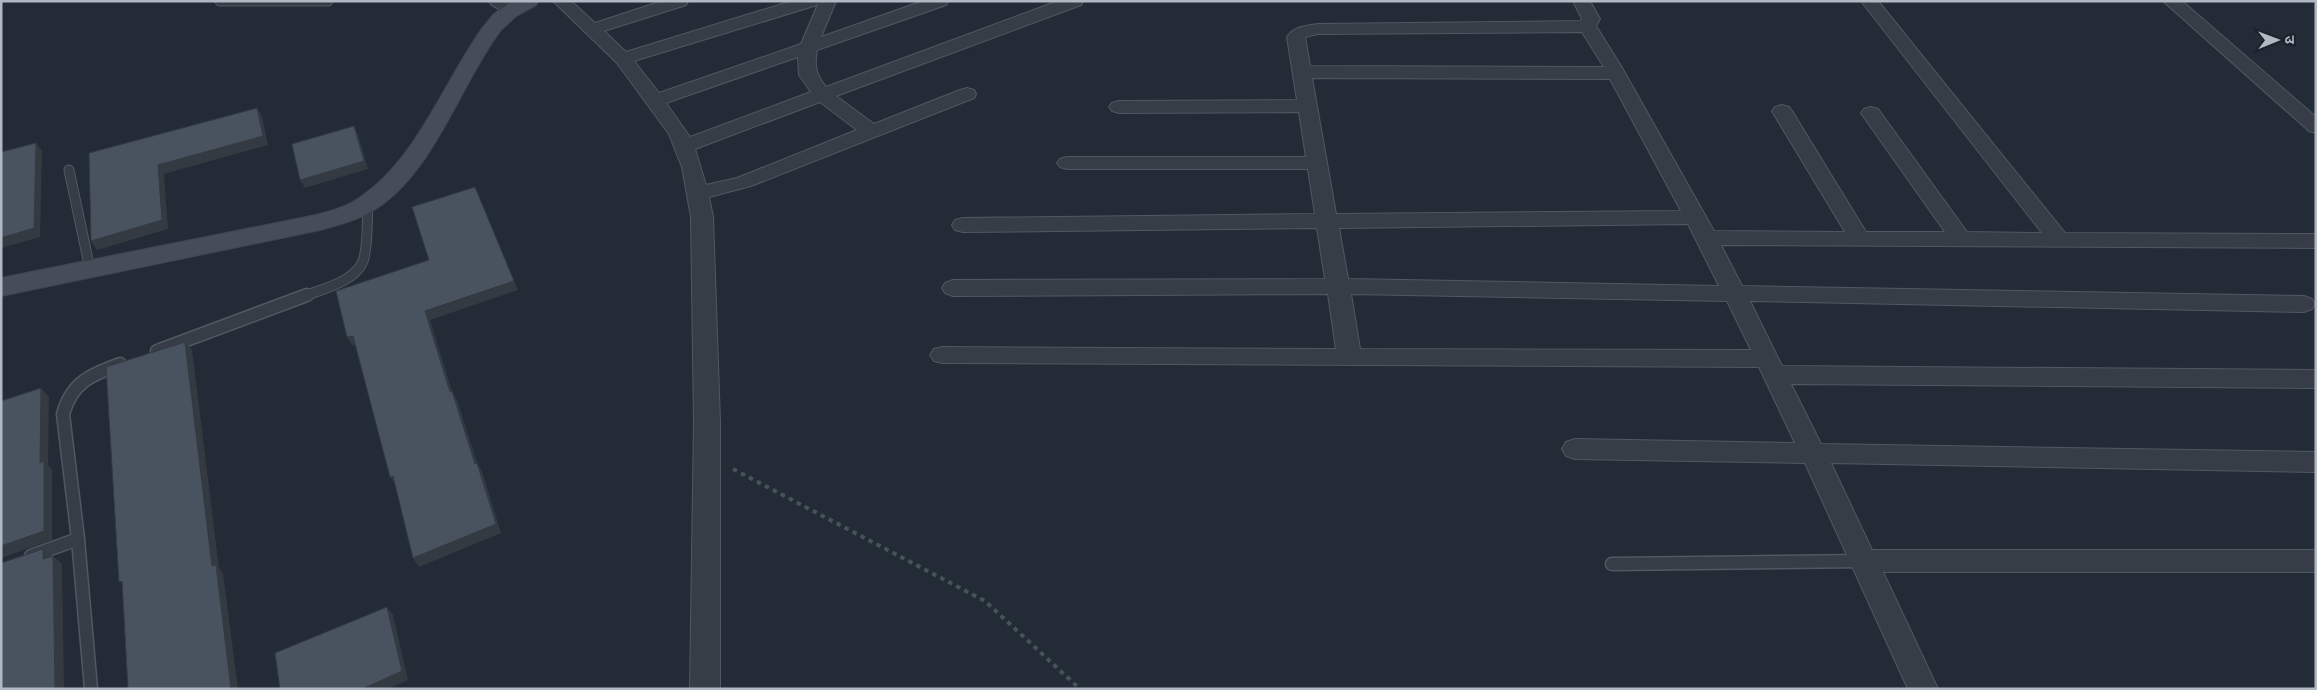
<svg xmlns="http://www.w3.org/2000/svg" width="2317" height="690" font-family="'Varela Round','Noto Sans Devanagari',sans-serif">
<rect width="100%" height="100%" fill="#232b36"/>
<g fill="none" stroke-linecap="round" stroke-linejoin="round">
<defs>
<g id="lane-far1">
<path d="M220,1H328"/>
<path d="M494,1L509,10"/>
<path d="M69,170L90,269"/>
<path d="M304,296C323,289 358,281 364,258C368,242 367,221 368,204"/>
</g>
<g id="lane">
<path d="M157,351L307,295"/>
<path d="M31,556L78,539"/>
<path d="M1612,564L1864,561"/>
<path d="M91,689L78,539L63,414C72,382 91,375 120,364"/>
</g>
<g id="street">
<path d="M553,1H571L595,23L662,1H688L686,5L604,31L626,52L792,1H836L821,37L923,1H948L946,5L817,50C814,65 816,75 826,87L1058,1H1083L1081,5L836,96L874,124L960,90L967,88L974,90L976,94L974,98L751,186L709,197L713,217L720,422V689H690L694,422L691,217L682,167L669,134L617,63ZM819,2L801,44L659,93L634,61L817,5ZM798,57L799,75L811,92L690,137L666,103ZM820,102L857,130L737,178L706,185L695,149Z"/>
<path d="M1573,1H1590L1600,19L1596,26L1621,66L1714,231L1845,232L1772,111L1775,107L1782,105L1789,107L1792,111L1866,232H1945L1861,113L1864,109L1871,107L1878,109L1967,232L2042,233L1861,1H1878L2065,233L2316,234V248L1721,245L1742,286L2304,296L2312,299L2315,304L2312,309L2304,312L1750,301L1782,366L2316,370V388L1791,384L1821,444L2316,452V472L1831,463L1872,550H2316V572H1883L1938,689H1908L1805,463L1575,459L1566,456L1562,449L1566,442L1575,439L1795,443L1759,367L942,363L934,361L930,355L934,349L942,347L1336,349L1328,294L953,296L945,293L942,288L945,283L953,280L1325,279L1317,228L963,232L955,230L952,225L955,220L963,218L1315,214L1308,169H1067L1060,167L1057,163L1060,159L1067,157H1306L1299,112L1119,113L1112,111L1109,107L1112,103L1119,101L1297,100L1287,37C1295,26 1305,26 1318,24L1581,21L1582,19ZM1582,32L1604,67L1310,66L1305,37L1318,34ZM1312,78L1610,79L1681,211L1336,214ZM1688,224L1719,286L1348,279L1339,228ZM1351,294L1727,301L1751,350L1360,349Z"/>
<path d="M2163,1H2182L2316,117V133L2309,131Z"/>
</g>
<path id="secondary" d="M512,1H539L536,5L516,16L501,30C460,84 434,173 374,210C358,220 338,225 320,230L1,296V278L316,215C331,211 346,207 359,198C415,162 443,84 481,30L494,14Z"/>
</defs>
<use href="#lane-far1" stroke="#515861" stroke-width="11"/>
<use href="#lane" stroke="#515861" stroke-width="15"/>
<use href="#street" stroke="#515861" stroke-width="2"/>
<use href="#secondary" stroke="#3f4650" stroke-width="2"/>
<path stroke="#445457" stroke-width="4" stroke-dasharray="4.5 4.5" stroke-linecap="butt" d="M733,469L985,601L1080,689"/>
<use href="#lane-far1" stroke="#363d47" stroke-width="9"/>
<use href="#lane" stroke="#363d47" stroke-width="12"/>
<use href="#street" fill="#363d47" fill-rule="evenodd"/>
<use href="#secondary" fill="#454d59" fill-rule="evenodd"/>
</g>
<g fill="#333a42">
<path d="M257,108L262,116L268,145L164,174L168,229L97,250L91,241L158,165Z"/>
<path d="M354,126L358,135L368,169L305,188L300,180Z"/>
<path d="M36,143L42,151L40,237L1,248V238Z"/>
<path d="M475,187L518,290L430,320L455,401L450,392L425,311Z"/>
<path d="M353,336L358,344L353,346L347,337Z"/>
<path d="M185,342L192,350L219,568L223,573L238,689H231L212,566Z"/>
<path d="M41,388L49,397L48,465L52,470V540L1,558V546Z"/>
<path d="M452,391L457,400L480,472L475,464Z"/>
<path d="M477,463L482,471L501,533L419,567L413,558Z"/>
<path d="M393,476L396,486L390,477Z"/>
<path d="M43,549L52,557L43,559Z"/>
<path d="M53,556L62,564L64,689H55Z"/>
<path d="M387,607L393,615L408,680L388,689H362Z"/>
</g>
<g fill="#49535f" stroke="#333a42">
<path d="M257,108L263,136L158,165L162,220L91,241L89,153Z"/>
<path d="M354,126L364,161L300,180L292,144Z"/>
<path d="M36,143L34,228L1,238V152Z"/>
<path d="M475,187L514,281L425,311L450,392L452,391L475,464L477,463L496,524L413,558L393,476L390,477L353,336L347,337L336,291L429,260L412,207Z"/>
<path d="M185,342L212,566L216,565L231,689H128L122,581L119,582L106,367Z"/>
<path d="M41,388L40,463L44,461V531L1,546V401Z"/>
<path d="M43,549V559L53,556L55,689H1V563Z"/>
<path d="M387,607L402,671L362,689H280L275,653Z"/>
</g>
<rect width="2317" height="690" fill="none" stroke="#b1b8c3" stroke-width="5"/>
<g transform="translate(2277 40) rotate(89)" stroke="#1c222b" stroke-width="4" paint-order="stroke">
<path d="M0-4L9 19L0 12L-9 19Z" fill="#b1b8c3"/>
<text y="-8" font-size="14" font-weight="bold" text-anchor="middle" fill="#b1b8c3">उ</text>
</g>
</svg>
